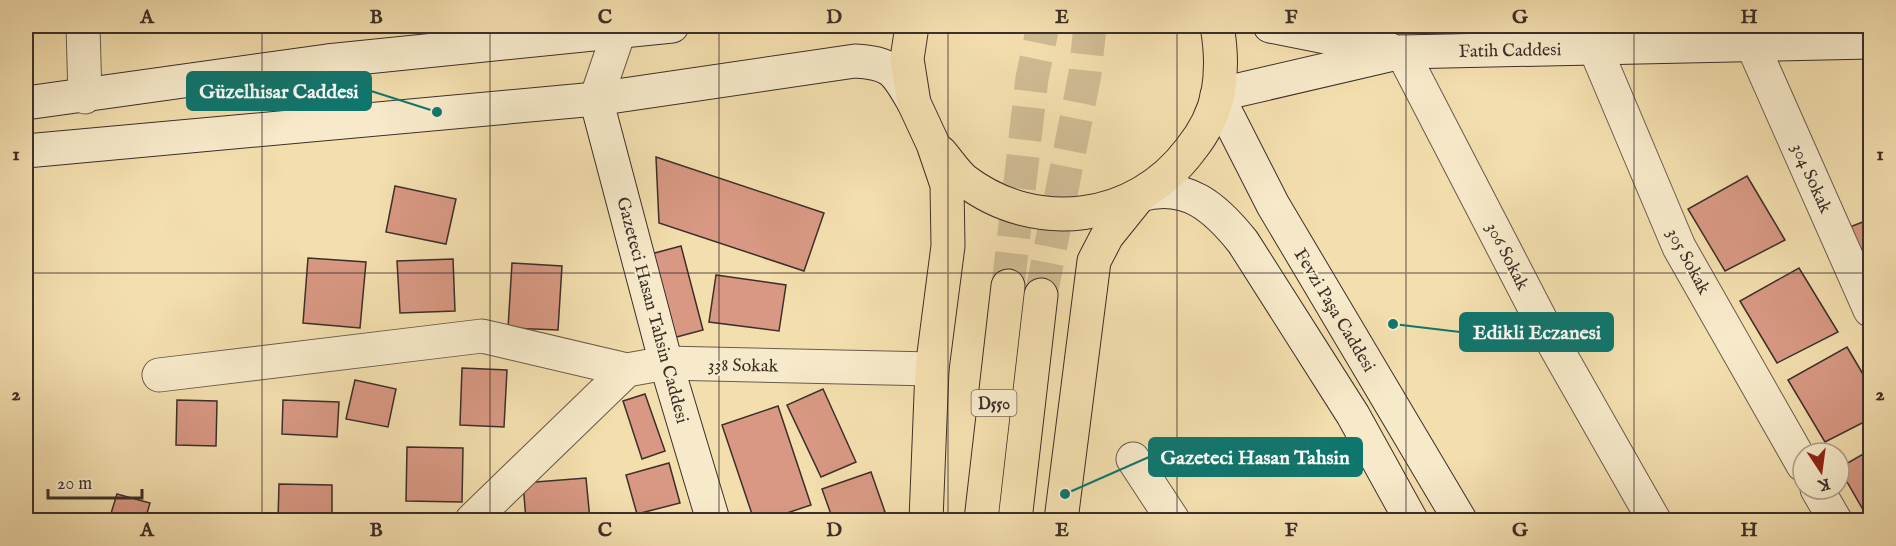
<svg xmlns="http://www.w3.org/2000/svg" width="1896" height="546" font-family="'IM FELL English',serif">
<rect width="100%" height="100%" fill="#f3deae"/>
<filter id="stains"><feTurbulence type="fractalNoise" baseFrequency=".00333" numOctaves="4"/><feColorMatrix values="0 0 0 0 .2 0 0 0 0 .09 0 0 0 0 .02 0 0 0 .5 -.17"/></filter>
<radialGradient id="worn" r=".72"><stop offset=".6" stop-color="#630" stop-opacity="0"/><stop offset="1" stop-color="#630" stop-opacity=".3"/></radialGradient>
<g fill="#d89883" stroke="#3d2f29" stroke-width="1.5">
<path d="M656,157L824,213L804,271L659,223Z"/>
<path d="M1747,176L1785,240L1725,271L1688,209Z"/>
<path d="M395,186L456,199L446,244L386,232Z"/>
<path d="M1870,219V276L1845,229Z"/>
<path d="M681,246L703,330L669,339L647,255Z"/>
<path d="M308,258L366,262L360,328L303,323Z"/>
<path d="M453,259L455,311L400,313L397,261Z"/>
<path d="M512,263L562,266L558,330L508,328Z"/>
<path d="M1799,268L1838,332L1777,363L1740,301Z"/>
<path d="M716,275L786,285L779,331L709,322Z"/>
<path d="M1847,347L1870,386V419L1825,442L1788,380Z"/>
<path d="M462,368L507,370L504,427L460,425Z"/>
<path d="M355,380L396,389L388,427L346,419Z"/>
<path d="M823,389L856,462L821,477L787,405Z"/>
<path d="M645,394L665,451L642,459L623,401Z"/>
<path d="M177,400L217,401L216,446L176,445Z"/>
<path d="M283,400L339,402L337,437L282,434Z"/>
<path d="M778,406L811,505L766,520H754L722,425Z"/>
<path d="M407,447L463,448L462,502L406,501Z"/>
<path d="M1870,450V520H1869L1839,468Z"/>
<path d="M669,463L680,503L637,514L626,475Z"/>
<path d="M871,472L885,512L862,520H833L822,489Z"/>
<path d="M586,478L590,520H526L523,483Z"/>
<path d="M279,484L332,485V520H278Z"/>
<path d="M117,494L150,503L145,520H109Z"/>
</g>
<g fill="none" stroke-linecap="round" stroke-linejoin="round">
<g stroke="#cfbb93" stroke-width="33" stroke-dasharray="33 16" stroke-linecap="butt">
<path d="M1008,286L1032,78L1043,26"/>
<path d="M1041,295L1085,74L1090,26"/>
</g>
<defs>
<g id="street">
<path d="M83,26L85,97"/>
<path d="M1753,46L1870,310"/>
<path d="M1595,48L1679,247L1803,465"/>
<path d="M1402,52L1546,330L1654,520"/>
<path d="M596,99L621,26"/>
<path d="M159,375L482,336L627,370"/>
<path d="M1133,459L1173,520"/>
<path d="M1817,489L1835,520"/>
<path d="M472,520L627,370L666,363L932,369"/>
</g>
<g id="secondary">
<path d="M1270,26L1391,50"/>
<path d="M596,99L666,363L713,520"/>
<path d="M26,103L327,61L672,26"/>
<path d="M26,151L596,99L855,61C893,63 896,72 914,103"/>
<path d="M1140,195C1187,182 1215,207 1243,242L1353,415L1411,520"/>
<path d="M1460,520L1273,205L1217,95L1402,52L1870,42"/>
</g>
<g id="highway">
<path d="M912,26L907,59L914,103L933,144L947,185L948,246L932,369L926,520"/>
<path d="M940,152C948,161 955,172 964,180C1036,235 1136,222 1190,150C1203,134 1214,113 1218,93C1222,70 1221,48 1217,26"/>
<path d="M981,520L1008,286"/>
<path d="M1015,520L1041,295"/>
<path d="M1061,520L1094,261L1107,236L1140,195"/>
</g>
</defs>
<use href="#street" stroke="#6a5b4a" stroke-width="35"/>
<use href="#secondary" stroke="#3d2f29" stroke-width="35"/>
<use href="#highway" stroke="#3d2f29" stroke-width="35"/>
<use href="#street" stroke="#f7eaca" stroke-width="33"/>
<use href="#secondary" stroke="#f7eaca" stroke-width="33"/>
<use href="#highway" stroke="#f3deae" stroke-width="33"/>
</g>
<path fill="none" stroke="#3d2f29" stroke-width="1.5" stroke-opacity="0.55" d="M262,26V520M490,26V520M719,26V520M948,26V520M1177,26V520M1406,26V520M1634,26V520M26,273H1870"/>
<g text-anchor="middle" stroke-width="4.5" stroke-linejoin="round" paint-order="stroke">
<rect fill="#f7eaca" stroke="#756759" stroke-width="1.5" x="971.5" y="390" width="45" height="26" rx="4.5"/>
<g font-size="16" font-weight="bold" fill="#3d2f29">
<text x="994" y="409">D550</text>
</g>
<g font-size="18" fill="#3d2f29" stroke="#f7eaca">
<text transform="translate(1510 50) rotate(-1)" y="6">Fatih Caddesi</text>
<text transform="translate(1812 178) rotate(66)" y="6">304 Sokak</text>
<text transform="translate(1508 256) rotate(63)" y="6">306 Sokak</text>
<text transform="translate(1689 261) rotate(62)" y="6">305 Sokak</text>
<text transform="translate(653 310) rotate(75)" y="6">Gazeteci Hasan Tahsin Caddesi</text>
<text transform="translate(1335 310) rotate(59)" y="6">Fevzi Paşa Caddesi</text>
<text transform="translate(743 365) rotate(1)" y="6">338 Sokak</text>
</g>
</g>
<path fill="none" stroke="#0f766e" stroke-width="2" d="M437 112L371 91M1393 324L1460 332M1065 494L1149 457"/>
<g fill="#0f766e" stroke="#f7eaca" stroke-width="2">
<circle cx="437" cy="112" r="6"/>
<circle cx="1393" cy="324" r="6"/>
<circle cx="1065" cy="494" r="6"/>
</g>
<g fill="#0f766e" stroke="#0f766e" stroke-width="2">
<rect x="187" y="72" width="184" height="38" rx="6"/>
<rect x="1460" y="313" width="153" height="38" rx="6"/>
<rect x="1149" y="438" width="213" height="38" rx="6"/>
</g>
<g font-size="20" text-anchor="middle" font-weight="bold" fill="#fff">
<text x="279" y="98">Güzelhisar Caddesi</text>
<text x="1537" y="339">Edikli Eczanesi</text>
<text x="1255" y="464">Gazeteci Hasan Tahsin</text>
</g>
<rect width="1896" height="546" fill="none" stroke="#f3deae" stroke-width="66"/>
<g transform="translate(1821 471) rotate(167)"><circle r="28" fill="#f7eaca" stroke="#ad9f8a" stroke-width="1.5"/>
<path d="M0-4.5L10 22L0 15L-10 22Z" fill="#8f2418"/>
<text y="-9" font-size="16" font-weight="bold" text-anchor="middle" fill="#3d2f29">K</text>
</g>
<path d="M48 489v9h94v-9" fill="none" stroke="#3d2f29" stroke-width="3"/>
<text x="57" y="489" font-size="18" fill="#3d2f29" stroke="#f7eaca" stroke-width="4.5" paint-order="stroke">20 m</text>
<rect x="33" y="33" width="1830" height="480" fill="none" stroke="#3d2f29" stroke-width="2"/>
<g font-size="20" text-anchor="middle" font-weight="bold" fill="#3d2f29">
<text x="147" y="23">A</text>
<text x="376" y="23">B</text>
<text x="605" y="23">C</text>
<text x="834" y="23">D</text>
<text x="1062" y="23">E</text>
<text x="1291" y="23">F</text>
<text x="1520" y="23">G</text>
<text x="1749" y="23">H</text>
<text x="16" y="160">1</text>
<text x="1880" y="160">1</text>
<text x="16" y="400">2</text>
<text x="1880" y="400">2</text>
<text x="147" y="536">A</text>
<text x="376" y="536">B</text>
<text x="605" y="536">C</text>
<text x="834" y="536">D</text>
<text x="1062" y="536">E</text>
<text x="1291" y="536">F</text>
<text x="1520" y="536">G</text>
<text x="1749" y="536">H</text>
</g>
<rect width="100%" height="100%" filter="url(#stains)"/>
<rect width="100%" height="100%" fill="url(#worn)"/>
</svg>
